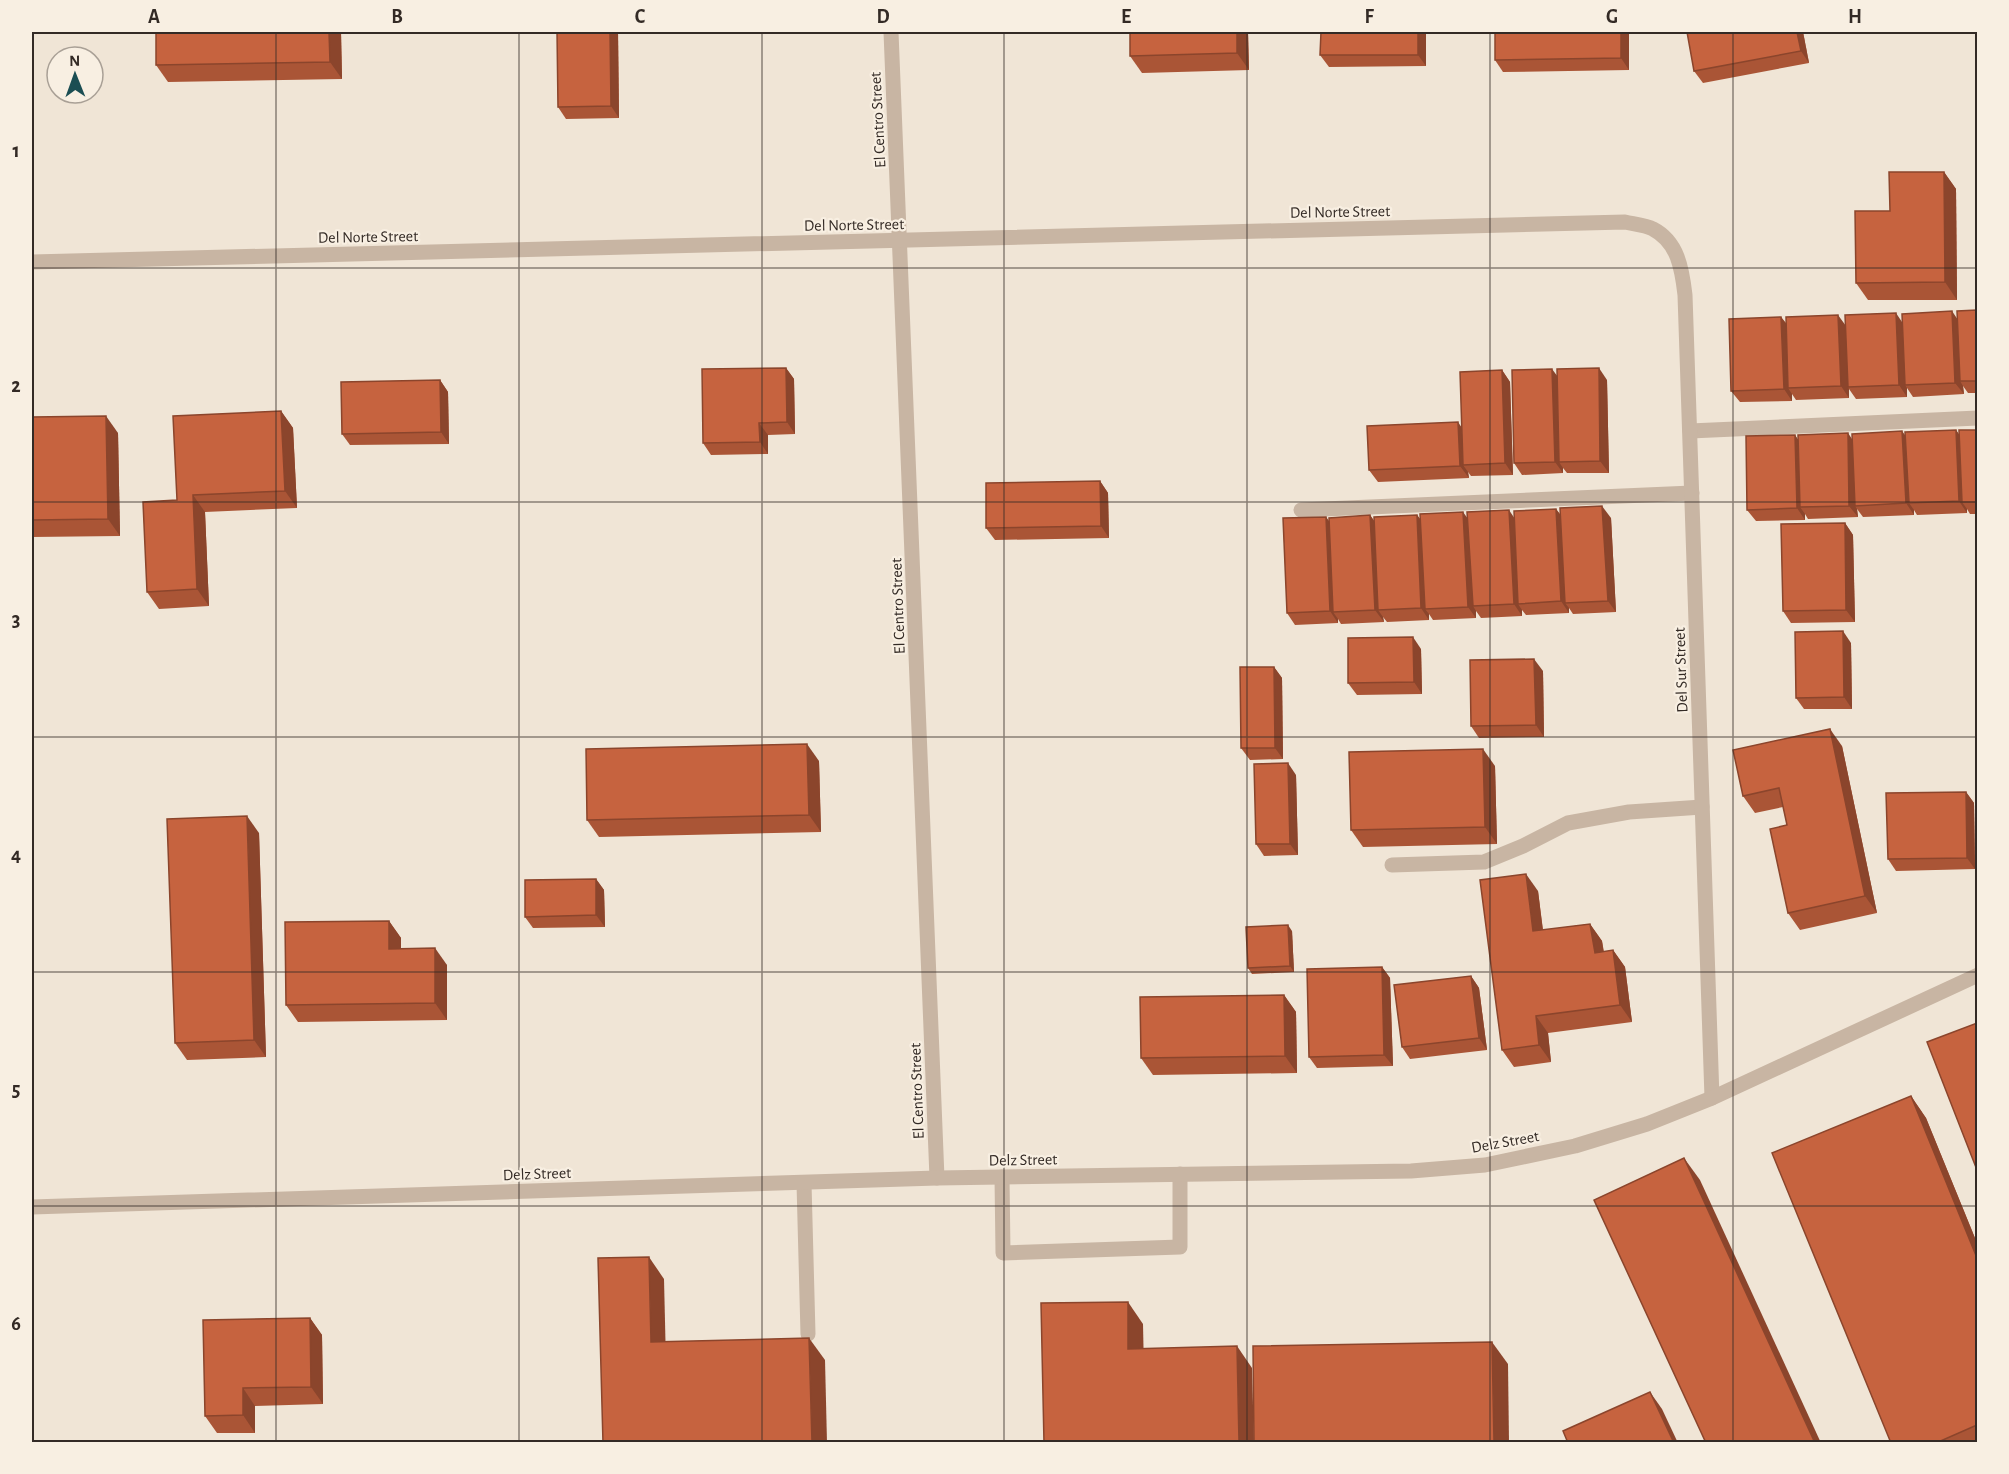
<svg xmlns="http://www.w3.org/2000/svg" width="2009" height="1474" font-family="'Alegreya Sans',sans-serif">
<rect width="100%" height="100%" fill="#f0e5d6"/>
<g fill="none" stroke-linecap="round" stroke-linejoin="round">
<g stroke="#c8b5a3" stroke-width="15">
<path d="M1690,431L1978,418"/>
<path d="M1301,510L1692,493"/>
<path d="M1392,865L1484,862L1523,846L1568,823L1629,812L1702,807"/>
<path d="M1002,1177L1003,1253L1180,1247V1174"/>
<path d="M804,1183L808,1334"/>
</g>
<g stroke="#c8b5a3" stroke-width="15">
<path d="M891,32L937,1178"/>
<path d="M32,262L1625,222C1634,224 1646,225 1653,229C1678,242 1682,269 1685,295L1712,1098"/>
<path d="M32,1207L937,1178L1411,1171L1485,1165L1575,1146L1647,1124L1712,1098L1978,975"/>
</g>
</g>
<g fill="#aa5536">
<path d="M156,32H341L342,79L168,82L156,65Z"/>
<path d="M557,32H618L619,118L566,119L558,107Z"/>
<path d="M1130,32H1248L1249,70L1142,73L1130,56Z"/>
<path d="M1321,32H1426V66L1329,67L1320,55Z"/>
<path d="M1629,32V70L1503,72L1495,60Z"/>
<path d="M1803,32L1809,63L1703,83L1694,71Z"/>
<path d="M1944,172L1956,189L1957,300H1868L1856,283Z"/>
<path d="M1977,310V393H1968L1963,386L1964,394L1913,397L1907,388V397L1856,399L1849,389V398L1796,400L1792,394V401L1740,402L1731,391L1781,317L1786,323L1845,325L1957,319Z"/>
<path d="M786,368L794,379L795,434L768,435V454L711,455L703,443Z"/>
<path d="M1502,370L1510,382L1513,475L1471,476L1468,472L1469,478L1378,482L1369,470L1462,427Z"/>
<path d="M1557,375L1607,380L1609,473H1567L1563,468V473L1522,475L1514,463Z"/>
<path d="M440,380L448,392L449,444L350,445L342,434Z"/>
<path d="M281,411L293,428L297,508L205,512L209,606L159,609L147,592L177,500Z"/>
<path d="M32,417L118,433L120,536L32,537Z"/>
<path d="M1956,430L1959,435L1977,430V514H1970L1967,509V513L1917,515L1914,510V515L1863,517L1857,509L1858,517L1808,519L1805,514V520L1756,521L1747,510L1795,435L1798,440L1852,439L1906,436Z"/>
<path d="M1100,481L1108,493L1109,538L995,540L986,528Z"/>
<path d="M1556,509L1560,514L1611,518L1616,612L1573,614L1569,608V613L1526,615L1522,610V616L1481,618L1476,611V618L1433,620L1429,614V620L1387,622L1383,617L1384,622L1341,624L1338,619V623L1295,625L1287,613L1326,517L1329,521L1370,515L1375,522L1417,515L1421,520L1514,518Z"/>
<path d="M1845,523L1853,535L1855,622L1791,623L1783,611Z"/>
<path d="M1851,643L1852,709H1804L1796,698Z"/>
<path d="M1421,649L1422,694L1357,695L1348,683Z"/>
<path d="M1274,667L1282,678L1283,759L1250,760L1241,748Z"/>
<path d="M1543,671L1544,737L1479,738L1471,726Z"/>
<path d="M1842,746L1877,913L1800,930L1788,913L1787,825L1783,807L1755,813L1743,796Z"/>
<path d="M819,761L821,832L599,837L587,820Z"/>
<path d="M1495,766L1497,844L1363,847L1351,830Z"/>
<path d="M1296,775L1298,855L1264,856L1256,844Z"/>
<path d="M1966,792L1974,803L1975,869L1896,871L1888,859Z"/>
<path d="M259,833L266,1057L187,1060L175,1043Z"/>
<path d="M596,879L604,890L605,927L533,928L525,917Z"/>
<path d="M1538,891L1543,930L1590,924L1602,941L1604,952L1613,950L1625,967L1632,1022L1548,1033L1551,1062L1514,1067L1502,1050Z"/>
<path d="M389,921L401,938V949L447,965V1020L298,1022L286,1005Z"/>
<path d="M1292,931L1294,972L1252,974L1248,968Z"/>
<path d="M1382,967L1390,978L1393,1066L1317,1068L1309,1057Z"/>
<path d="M1471,976L1479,988L1487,1050L1410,1059L1402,1047Z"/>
<path d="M1284,995L1296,1012L1297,1073L1153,1075L1141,1058Z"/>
<path d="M1911,1096L1926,1118L1977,1243V1443H1891Z"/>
<path d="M310,1318L322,1335L323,1404L255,1406V1433H217L205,1416Z"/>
</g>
<g fill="#8b452c">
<path d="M329,32H341L342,79L330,62Z"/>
<path d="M610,32H618L619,118L611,106Z"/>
<path d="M1237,32H1248L1249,70L1237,53Z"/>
<path d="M1418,32H1426V66L1418,55Z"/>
<path d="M1621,32H1629V70L1621,58Z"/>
<path d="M1797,32H1803L1809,63L1801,51Z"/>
<path d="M1944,172L1956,189L1957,300L1945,282Z"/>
<path d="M1952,311L1960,323V381L1963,386L1964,394L1955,383Z"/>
<path d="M1896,313L1904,325L1905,385L1907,388V397L1899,385Z"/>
<path d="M1838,315L1846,326L1848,387L1849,389V398L1841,386Z"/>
<path d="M1781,317L1790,329L1788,388L1792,394V401L1784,389Z"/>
<path d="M786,368L794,379L795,434L787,422Z"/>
<path d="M1599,368L1607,380L1609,473L1600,461Z"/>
<path d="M1552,369L1561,381L1559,462L1563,468V473L1555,462Z"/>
<path d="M1502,370L1510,382L1513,475L1505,463Z"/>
<path d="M440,380L448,392L449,444L441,432Z"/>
<path d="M281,411L293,428L297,508L285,491Z"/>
<path d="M106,416L118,433L120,536L108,519Z"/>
<path d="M1458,422L1466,434L1463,465L1468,472L1469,478L1460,466Z"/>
<path d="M759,423L768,435V454L760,442Z"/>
<path d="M1956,430L1964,441L1962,502L1967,509V513L1959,501Z"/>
<path d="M1902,431L1911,443L1909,503L1914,510V515L1906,503Z"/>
<path d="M1848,433L1856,445L1855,506L1857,509L1858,517L1849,506Z"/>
<path d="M1795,435L1803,447L1800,507L1805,514V520L1797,508Z"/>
<path d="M1100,481L1108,493L1109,538L1101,526Z"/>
<path d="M193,495L205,512L209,606L197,589Z"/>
<path d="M1602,506L1611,518L1616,612L1608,601Z"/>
<path d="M1556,509L1564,520L1565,603L1569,608V613L1561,601Z"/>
<path d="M1509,510L1517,522L1518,604L1522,610V616L1514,604Z"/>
<path d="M1463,512L1471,523L1473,606L1476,611V618L1468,607Z"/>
<path d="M1370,515L1378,527V610L1383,617L1384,622L1375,610Z"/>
<path d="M1417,515L1425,526V609L1429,614V620L1421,608Z"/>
<path d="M1326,517L1334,529L1333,612L1338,619V623L1330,611Z"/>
<path d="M1845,523L1853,535L1855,622L1846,610Z"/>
<path d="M1843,631L1851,643L1852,709L1844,697Z"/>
<path d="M1413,637L1421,649L1422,694L1414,682Z"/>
<path d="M1534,659L1543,671L1544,737L1536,725Z"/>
<path d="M1274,667L1282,678L1283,759L1275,748Z"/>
<path d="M1830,729L1842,746L1877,913L1865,896Z"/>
<path d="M807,744L819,761L821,832L809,815Z"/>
<path d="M1483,749L1495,766L1497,844L1485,827Z"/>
<path d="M1288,763L1296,775L1298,855L1290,844Z"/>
<path d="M1966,792L1974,803L1975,869L1967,858Z"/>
<path d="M247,816L259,833L266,1057L254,1040Z"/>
<path d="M1526,874L1538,891L1545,948L1533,931Z"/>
<path d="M596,879L604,890L605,927L596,915Z"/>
<path d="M389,921L401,938V966L389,949Z"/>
<path d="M1590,924L1602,941L1606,970L1595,953Z"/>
<path d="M1288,925L1292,931L1294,972L1290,966Z"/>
<path d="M435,948L447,965V1020L435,1003Z"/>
<path d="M1613,950L1625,967L1632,1022L1620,1005Z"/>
<path d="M1382,967L1390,978L1393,1066L1384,1055Z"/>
<path d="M1471,976L1479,988L1487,1050L1479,1038Z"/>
<path d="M1284,995L1296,1012L1297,1073L1285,1056Z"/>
<path d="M1536,1016L1548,1033L1551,1062L1539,1045Z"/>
<path d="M1911,1096L1926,1118L1977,1243V1258Z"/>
<path d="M1684,1158L1700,1180L1821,1443H1815Z"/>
<path d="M649,1257L664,1279L666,1364L651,1342Z"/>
<path d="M1128,1302L1143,1324L1144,1371L1128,1349Z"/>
<path d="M310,1318L322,1335L323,1404L311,1387Z"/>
<path d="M809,1338L825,1360L827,1443H812Z"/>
<path d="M1492,1342L1508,1364L1509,1443H1494Z"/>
<path d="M1237,1346L1252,1368L1254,1443H1239Z"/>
<path d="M243,1388L255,1406V1433L243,1415Z"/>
<path d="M1650,1392L1662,1409L1678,1443H1674Z"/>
</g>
<g fill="#c6633f" stroke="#8b452c" stroke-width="1.5">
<path d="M156,32H329L330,62L156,65Z"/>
<path d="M557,32H610L611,106L558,107Z"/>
<path d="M1130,32H1237V53L1130,56Z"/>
<path d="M1321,32H1418V55H1320Z"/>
<path d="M1495,32H1621V58L1495,60Z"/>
<path d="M1687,32H1797L1801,51L1694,71Z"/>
<path d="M1889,172H1944L1945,282L1856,283L1855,211H1890Z"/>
<path d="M1977,310V381H1960L1957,311Z"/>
<path d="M1952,311L1955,383L1905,385L1902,314Z"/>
<path d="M1896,313L1899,385L1848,387L1845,315Z"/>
<path d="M1838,315L1841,386L1788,388L1786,317Z"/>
<path d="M1781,317L1784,389L1731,391L1729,319Z"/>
<path d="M786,368L787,422L759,423L760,442L703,443L702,369Z"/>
<path d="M1599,368L1600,461L1559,462L1557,369Z"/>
<path d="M1552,369L1555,462L1514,463L1512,370Z"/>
<path d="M1502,370L1505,463L1463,465L1460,372Z"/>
<path d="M440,380L441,432L342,434L341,382Z"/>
<path d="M281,411L285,491L193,495L197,589L147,592L143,502L177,500L173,416Z"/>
<path d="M106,416L108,519L32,520V417Z"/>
<path d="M1458,422L1460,466L1369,470L1367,426Z"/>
<path d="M1956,430L1959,501L1909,503L1905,432Z"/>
<path d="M1959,430H1977V502H1962Z"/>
<path d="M1902,431L1906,503L1855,506L1852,434Z"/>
<path d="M1848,433L1849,506L1800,507L1798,435Z"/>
<path d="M1795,435L1797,508L1747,510L1746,436Z"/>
<path d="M1100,481L1101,526L986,528V483Z"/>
<path d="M1602,506L1608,601L1565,603L1560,508Z"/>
<path d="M1556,509L1561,601L1518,604L1514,511Z"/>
<path d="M1509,510L1514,604L1473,606L1467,512Z"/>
<path d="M1463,512L1468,607L1425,609L1420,514Z"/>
<path d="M1370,515L1375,610L1333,612L1329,518Z"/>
<path d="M1417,515L1421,608L1378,610L1374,517Z"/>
<path d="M1326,517L1330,611L1287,613L1283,518Z"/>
<path d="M1845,523L1846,610L1783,611L1781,524Z"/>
<path d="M1843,631L1844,697L1796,698L1795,632Z"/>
<path d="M1413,637L1414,682L1348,683V638Z"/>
<path d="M1534,659L1536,725L1471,726L1470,660Z"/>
<path d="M1240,667H1274L1275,748H1241Z"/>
<path d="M1830,729L1865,896L1788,913L1770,829L1787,825L1779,788L1743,796L1733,750Z"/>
<path d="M807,744L809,815L587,820L586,749Z"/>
<path d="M1483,749L1485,827L1351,830L1349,752Z"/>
<path d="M1288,763L1290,844H1256L1254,764Z"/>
<path d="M1966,792L1967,858L1888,859L1886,793Z"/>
<path d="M247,816L254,1040L175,1043L167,819Z"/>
<path d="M1526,874L1533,931L1590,924L1595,953L1613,950L1620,1005L1536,1016L1539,1045L1502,1050L1480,880Z"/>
<path d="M596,879V915L525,917V880Z"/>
<path d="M389,921V949L435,948V1003L286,1005L285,922Z"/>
<path d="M1288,925L1290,966L1248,968L1246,927Z"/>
<path d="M1382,967L1384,1055L1309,1057L1307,969Z"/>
<path d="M1471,976L1479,1038L1402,1047L1394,985Z"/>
<path d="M1284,995L1285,1056L1141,1058L1140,997Z"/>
<path d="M1977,1023V1170L1927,1042Z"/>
<path d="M1911,1096L1977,1258V1425L1936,1443H1891L1772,1153Z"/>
<path d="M1684,1158L1815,1443H1706L1594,1200Z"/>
<path d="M649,1257L651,1342L809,1338L812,1443H603L598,1258Z"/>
<path d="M1128,1302V1349L1237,1346L1239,1443H1044L1041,1303Z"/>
<path d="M310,1318L311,1387L243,1388V1415L205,1416L203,1320Z"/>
<path d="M1492,1342L1494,1443H1254L1253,1346Z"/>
<path d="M1650,1392L1674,1443H1568L1563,1431Z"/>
</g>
<path fill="none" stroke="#332a25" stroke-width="1.5" stroke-opacity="0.55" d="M276,32V1442M519,32V1442M762,32V1442M1004,32V1442M1247,32V1442M1490,32V1442M1733,32V1442M32,268H1978M32,502H1978M32,737H1978M32,972H1978M32,1206H1978"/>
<g text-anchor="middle" stroke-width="4.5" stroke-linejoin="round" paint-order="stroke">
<g font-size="16" fill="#332a25" stroke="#f8efe2">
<text transform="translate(877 120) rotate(-93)" y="6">El Centro Street</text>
<text transform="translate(1340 211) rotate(-1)" y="6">Del Norte Street</text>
<text transform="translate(854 224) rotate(-1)" y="6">Del Norte Street</text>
<text transform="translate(368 236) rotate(-1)" y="6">Del Norte Street</text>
<text transform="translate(897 606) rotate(-92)" y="6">El Centro Street</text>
<text transform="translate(1680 670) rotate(-92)" y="6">Del Sur Street</text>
<text transform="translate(916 1091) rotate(-92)" y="6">El Centro Street</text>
<text transform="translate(1505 1141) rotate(-10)" y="6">Delz Street</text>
<text transform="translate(1023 1159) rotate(-1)" y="6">Delz Street</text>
<text transform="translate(537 1173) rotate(-2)" y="6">Delz Street</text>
</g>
</g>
<rect width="2009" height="1474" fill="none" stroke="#f8efe2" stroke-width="66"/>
<g transform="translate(75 75) rotate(359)"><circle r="28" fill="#f8efe2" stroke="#a9a096" stroke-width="1.5"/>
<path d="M0-4.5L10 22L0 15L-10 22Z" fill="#1b4e53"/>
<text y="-9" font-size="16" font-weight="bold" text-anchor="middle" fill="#332a25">N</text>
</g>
<rect x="33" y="33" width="1943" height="1408" fill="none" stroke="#332a25" stroke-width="2"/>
<g font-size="20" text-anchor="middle" font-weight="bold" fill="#332a25">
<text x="154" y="23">A</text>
<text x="397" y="23">B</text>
<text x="640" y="23">C</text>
<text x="883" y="23">D</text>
<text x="1126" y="23">E</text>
<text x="1369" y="23">F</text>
<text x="1612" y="23">G</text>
<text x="1855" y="23">H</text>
<text x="16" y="157">1</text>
<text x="16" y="392">2</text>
<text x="16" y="626">3</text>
<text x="16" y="861">4</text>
<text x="16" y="1096">5</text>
<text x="16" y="1330">6</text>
</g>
</svg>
